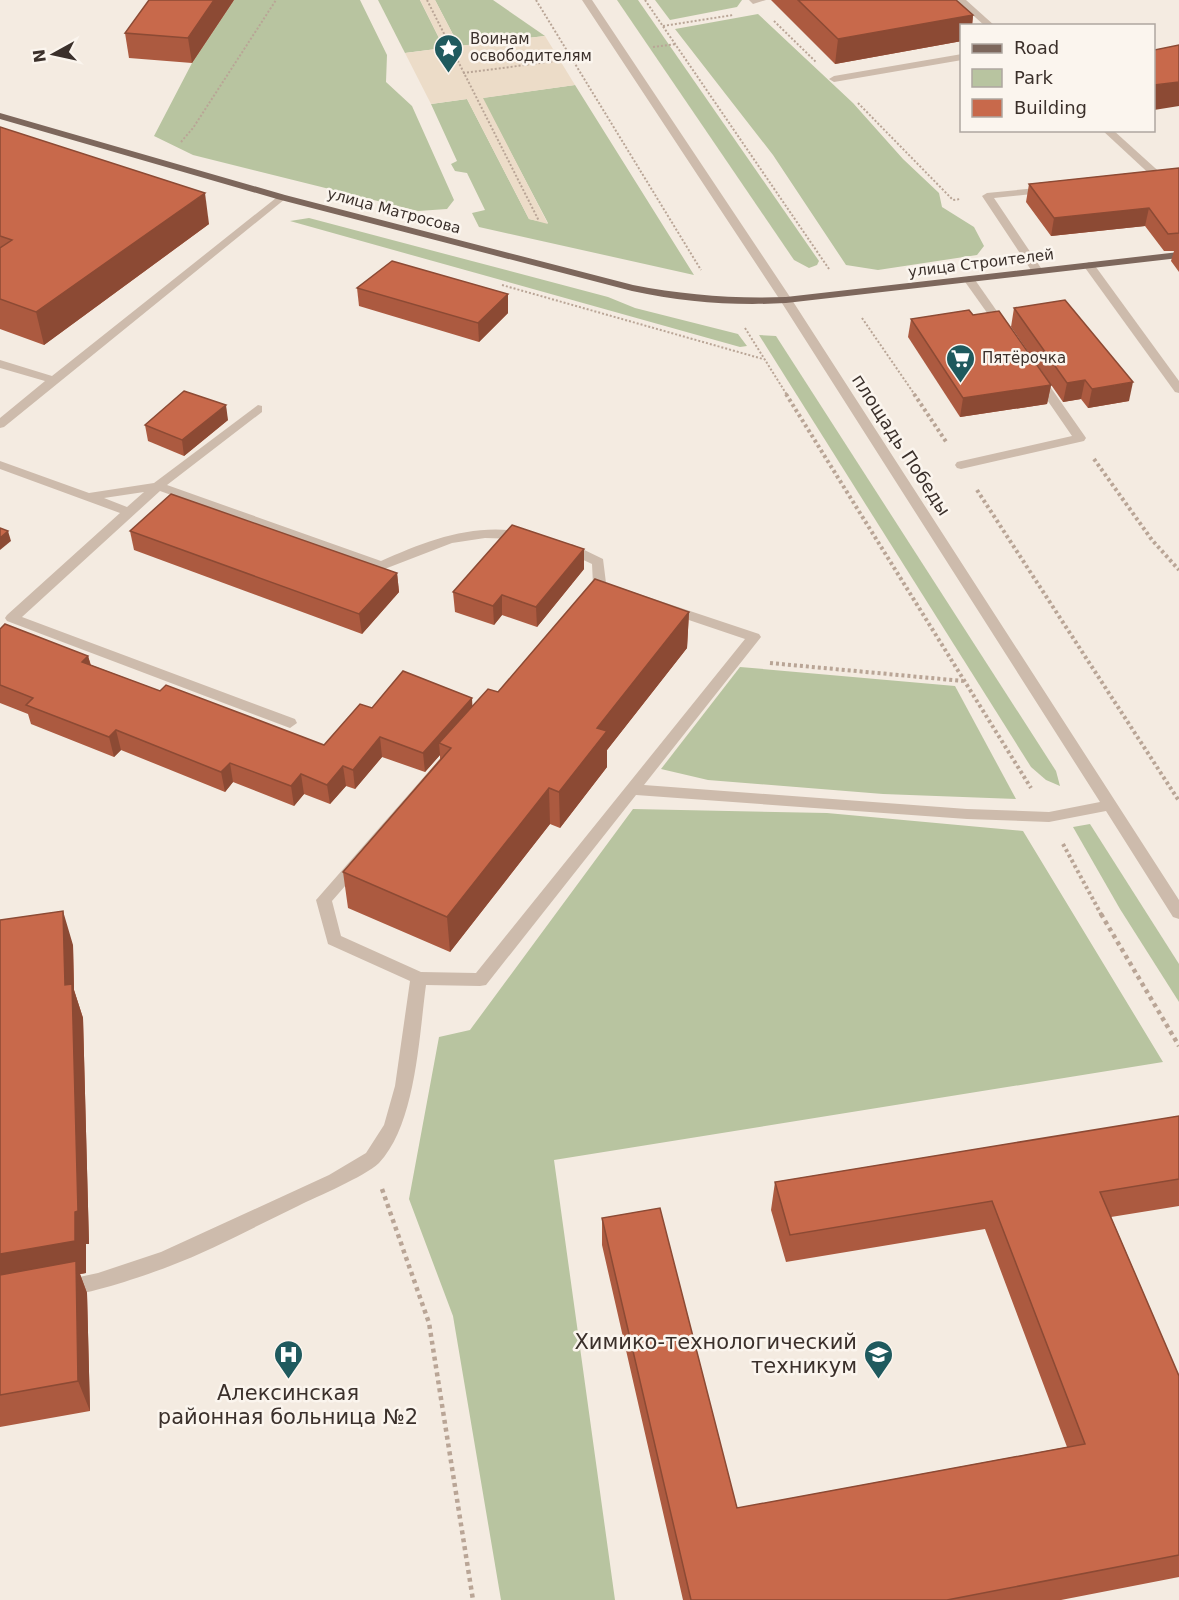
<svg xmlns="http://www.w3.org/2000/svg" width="1179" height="1600" font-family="'DejaVu Sans',sans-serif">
<rect width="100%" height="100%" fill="#f4ebe1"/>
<g fill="#b8c4a0">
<path d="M234,0H360L387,55L386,82L412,106L454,200L447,209L418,211L193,155L154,136L192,63Z"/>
<path d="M378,0H420L444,48L405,53Z"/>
<path d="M435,0H493L545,36L459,46Z"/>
<path d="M617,0H638L819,261L817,265L809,268L794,260Z"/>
<path d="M655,0H742L737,7L670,20Z"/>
<path d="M758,14L853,103L903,159L939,193L942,207L974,227L984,246L977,255L878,270L846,265L773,155L675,29Z"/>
<path d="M575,85L694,275L479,227L472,213L485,210L467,173L455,171L451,164L457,161L431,104L467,99L529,219L548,223L482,98Z"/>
<path d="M309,218L608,297L635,308L738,334L747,346L740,347L290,221Z"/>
<path d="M759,335L776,336L1056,771L1060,786L1046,780L1031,767Z"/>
<path d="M740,667L955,686L1016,799L883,794L708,780L661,769Z"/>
<path d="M633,809L827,813L1023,831L1163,1062L554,1160L615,1600H501L453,1316L409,1199L439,1037L470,1030Z"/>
<path d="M1090,824L1179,964V1002L1120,909L1073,827Z"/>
</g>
<path fill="#ecdcc8" d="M420,0H435L459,46L545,36L575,85L483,98L548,224L529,219L467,99L431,104L405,53L444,48Z"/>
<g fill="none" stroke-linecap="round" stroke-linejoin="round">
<g stroke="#b9a596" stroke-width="2" stroke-dasharray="2 2" stroke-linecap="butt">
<path d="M427,0L539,221"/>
<path d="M536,0L701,270"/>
<path d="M645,0L829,269"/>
<path d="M774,21L816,62"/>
<path d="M663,26L733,15"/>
<path d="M653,47L676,44"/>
<path d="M572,58L589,55"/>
<path d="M463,73L572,59"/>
<path d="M858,103L953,200L960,199"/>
<path d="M181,142L193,128L276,0"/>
<path d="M502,285L763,359"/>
<path d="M862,318L915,395"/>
<path d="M745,328L787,395"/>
</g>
<g stroke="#b9a596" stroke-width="4" stroke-dasharray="3 3" stroke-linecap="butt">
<path d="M786,394L1031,788"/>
<path d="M914,394L947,443"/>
<path d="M1094,459L1152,540L1179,570"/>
<path d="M977,490L1179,801"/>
<path d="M770,663L963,681"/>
<path d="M1063,844L1102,916"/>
</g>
<g stroke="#b9a596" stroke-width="4.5" stroke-dasharray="4 4" stroke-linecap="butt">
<path d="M1101,914L1179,1046"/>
<path d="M382,1189L429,1323L473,1600"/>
</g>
<g fill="#cdbbac" fill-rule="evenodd">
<path d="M582,0H592L792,300L1179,900V919L1173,917L1106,811L1049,822L967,819L636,795L486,985L480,986L426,985C419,1036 416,1124 379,1163C364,1177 318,1196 298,1206C256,1226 214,1249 170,1266C149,1274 75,1301 56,1294L54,1288L56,1282L98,1273L161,1252L329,1175L366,1153L384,1125L395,1086L410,981L328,944L316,900L593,584L592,564L562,550L560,547L562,544H572L603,559L606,583L759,634L761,637L644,785L967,809L1049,812L1100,802L780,300ZM603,591L745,639L476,973L421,972L341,936L332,901Z"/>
<path d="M749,0H766L753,4Z"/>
<path d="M956,0H966L995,26H985Z"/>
<path d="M962,54V60L834,82L829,79L834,76Z"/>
<path d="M1102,130H1113L1165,177V181H1157Z"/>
<path d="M1047,187L1052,190L1051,192L994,198L1043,271L1037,274L1033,273L982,196L987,193Z"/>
<path d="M281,194L286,197L285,199L4,427L0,428V418L45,381L0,368V360L52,376Z"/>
<path d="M1089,262L1093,263L1179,381V393L1175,392L1083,265Z"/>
<path d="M969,276L973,277L1008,327V331H1000L963,279Z"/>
<path d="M1038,374L1042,375L1084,435L1086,438L1084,441L961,469L957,468L955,465L957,462L1072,436L1032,378Z"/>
<path d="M258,405L262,406V412L167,485L381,561C421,543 464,526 509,530C516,530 525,529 531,535L524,539L485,538L452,543L382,570L160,491L22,617L295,719L297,723L290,728L7,621L5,618L7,615L120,513L0,469V461L89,493L154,483ZM144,492L127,507L104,498Z"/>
</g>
<path fill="#7d675c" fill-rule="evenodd" d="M0,113L285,195L633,285C684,295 734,299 786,297L1179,252V258L786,303C734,306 683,302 632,291L277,199L0,119Z"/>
</g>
<g fill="#ac5a40">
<path d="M234,0L192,63L129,58L125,33Z"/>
<path d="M771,0H956L973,15L972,26H962V41L835,64Z"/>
<path d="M0,127L209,224L44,345L0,329Z"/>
<path d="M1179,168V272L1171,261L1174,251H1164L1145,226L1051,236L1026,202L1029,184Z"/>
<path d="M357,288L508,294V313L479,342L359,306Z"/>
<path d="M1014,308L1129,401L1088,408L1081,399L1063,402L1011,327Z"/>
<path d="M973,315L1051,385L1047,404L960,417L908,337L911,319Z"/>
<path d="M228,420L184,456L148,441L145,425Z"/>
<path d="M130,531L397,573L399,592L362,634L134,550Z"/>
<path d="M584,569L537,627L502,615L494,625L455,612L453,592Z"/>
<path d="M689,612L687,648L607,750V767L560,828L550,824L450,952L348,908L343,872L440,759V755L425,772L382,757L355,789L346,786L330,804L304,794L294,806L233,782L225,792L121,750L114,757L31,724L28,714L0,703V629L88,656L91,665L160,691L324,745L372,708L472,698V706L498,692Z"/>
<path d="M0,920L73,945L74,990L83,1018L89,1244H86V1273L80,1274L87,1293L90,1411L0,1427Z"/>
<path d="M1179,1116V1206L1111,1217L1179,1376V1577L1061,1600H683L602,1245V1218L737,1508L1067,1447L985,1229L786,1262L771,1210L775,1182Z"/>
</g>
<g fill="#8c4a34">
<path d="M214,0H234L192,63L188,38Z"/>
<path d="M973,15L972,26H962V41L835,64L838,39Z"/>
<path d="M1179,82V106L1154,110V85Z"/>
<path d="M205,193L209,224L44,345L36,312Z"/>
<path d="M1149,208L1145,226L1051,236L1054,218Z"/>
<path d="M508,294V313L479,342L478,323Z"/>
<path d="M1085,380L1081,399L1063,402L1067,383Z"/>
<path d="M1133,382L1129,401L1088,408L1092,389Z"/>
<path d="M1051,385L1047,404L960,417L963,398Z"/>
<path d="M226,405L228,420L184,456L182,440Z"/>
<path d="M8,531L11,541L0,550V538Z"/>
<path d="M584,549V569L537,627L536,607Z"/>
<path d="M397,573L399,592L362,634L359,614Z"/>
<path d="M502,595V615L494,625L493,606Z"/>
<path d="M689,612L687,648L607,750V767L560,828L559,792L597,728Z"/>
<path d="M88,656L93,675L82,662Z"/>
<path d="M472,698L473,717L439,743L440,755L425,772L423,753Z"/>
<path d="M116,730L121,750L114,757L109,737Z"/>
<path d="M380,737L382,757L355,789L353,770Z"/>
<path d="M230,763L233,782L225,792L221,772Z"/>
<path d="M343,766L346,786L330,804L327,785Z"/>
<path d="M301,774L304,794L294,806L291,786Z"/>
<path d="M549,788L550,824L450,952L447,917Z"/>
<path d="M63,911L73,945L74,990L83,1018L89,1244H86V1273L80,1274L87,1293L90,1411L78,1381L0,1289V1254L65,985Z"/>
</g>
<g fill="#c8694b" stroke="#8c4a34" stroke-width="1.5">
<path d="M149,0H214L188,38L125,33Z"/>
<path d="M798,0H956L973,15L838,39Z"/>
<path d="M1179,45V82L1154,85V50Z"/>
<path d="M0,127L205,193L36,312L0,299V248L12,240L0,236Z"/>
<path d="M1179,168V233L1168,234L1149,208L1054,218L1029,184Z"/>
<path d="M392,261L508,294L478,323L357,288Z"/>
<path d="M1065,300L1133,382L1092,389L1085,380L1067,383L1014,308Z"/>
<path d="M969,310L973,315L999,311L1051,385L963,398L911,319Z"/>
<path d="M184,391L226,405L182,440L145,425Z"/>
<path d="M171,494L397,573L359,614L130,531Z"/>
<path d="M512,525L584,549L536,607L502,595L493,606L453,592Z"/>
<path d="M0,528L8,531L0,538Z"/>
<path d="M595,579L689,612L597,728L607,731L559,792L549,788L447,917L343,872L451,748L439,743L488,689L498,692Z"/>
<path d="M5,624L88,656L82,662L160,691L166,685L324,745L360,704L372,708L403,671L472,698L423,753L380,737L353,770L343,766L327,785L301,774L291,786L230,763L221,772L116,730L109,737L26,705L33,698L0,685V629Z"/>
<path d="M63,911L65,985L72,984L78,1211L75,1212V1241L0,1254V920Z"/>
<path d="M1179,1116V1179L1100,1192L1179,1376V1555L947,1600H691L602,1218L660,1208L737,1508L1085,1444L992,1201L790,1235L775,1182Z"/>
<path d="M76,1261L78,1381L0,1395V1275Z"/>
</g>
<defs>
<symbol id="sight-pin" viewBox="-11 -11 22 30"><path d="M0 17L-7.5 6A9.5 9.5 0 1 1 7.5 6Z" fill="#1f5a5e" stroke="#fbf5ee"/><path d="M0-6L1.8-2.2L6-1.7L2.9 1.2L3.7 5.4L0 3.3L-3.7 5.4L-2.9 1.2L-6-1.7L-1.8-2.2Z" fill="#fff"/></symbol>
<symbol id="supermarket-pin" viewBox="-11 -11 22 30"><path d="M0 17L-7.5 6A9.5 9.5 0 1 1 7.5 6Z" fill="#1f5a5e" stroke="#fbf5ee"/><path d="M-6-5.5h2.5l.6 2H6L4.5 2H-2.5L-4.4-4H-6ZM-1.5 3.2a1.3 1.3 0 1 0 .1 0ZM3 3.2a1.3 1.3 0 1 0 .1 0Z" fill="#fff"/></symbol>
<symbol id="hospital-pin" viewBox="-11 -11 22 30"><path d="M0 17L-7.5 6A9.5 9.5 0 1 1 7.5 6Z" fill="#1f5a5e" stroke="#fbf5ee"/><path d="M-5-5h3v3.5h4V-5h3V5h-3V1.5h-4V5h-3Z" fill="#fff"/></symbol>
<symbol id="university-pin" viewBox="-11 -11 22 30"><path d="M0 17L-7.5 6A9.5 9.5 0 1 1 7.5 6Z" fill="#1f5a5e" stroke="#fbf5ee"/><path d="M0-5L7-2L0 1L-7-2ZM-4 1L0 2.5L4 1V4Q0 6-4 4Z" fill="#fff"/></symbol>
</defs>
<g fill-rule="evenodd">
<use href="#sight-pin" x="432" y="32" width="33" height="45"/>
<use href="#supermarket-pin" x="944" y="342" width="33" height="45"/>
<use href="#hospital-pin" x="272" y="1338" width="33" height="45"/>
<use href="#university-pin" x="862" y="1338" width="33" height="45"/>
</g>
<g text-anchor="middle" stroke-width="5" stroke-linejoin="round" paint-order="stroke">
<g font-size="15" fill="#3b302b" stroke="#fbf5ee" text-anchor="start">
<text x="470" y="44">Воинам<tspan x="470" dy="17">освободителям</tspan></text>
<text x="982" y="363">Пятёрочка</text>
</g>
<g font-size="15" fill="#3b302b" stroke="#fbf5ee">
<text transform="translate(394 211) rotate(15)" y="5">улица Матросова</text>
<text transform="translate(981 263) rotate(-7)" y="5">улица Строителей</text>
</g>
<g font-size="18" fill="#3b302b" stroke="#fbf5ee">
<text transform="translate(901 445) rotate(57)" y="6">площадь Победы</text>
</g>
<g font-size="21" fill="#3b302b" stroke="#fbf5ee" text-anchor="end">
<text x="857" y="1349">Химико-технологический<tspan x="857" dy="24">техникум</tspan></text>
<text x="288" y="1400" text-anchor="middle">Алексинская<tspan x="288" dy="24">районная больница №2</tspan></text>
</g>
</g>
<rect x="960" y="24" width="195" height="108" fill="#fbf5ee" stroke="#aea6a0" stroke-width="1.5"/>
<rect x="972" y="44" width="30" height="9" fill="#7d675c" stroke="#aea6a0" stroke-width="1.5"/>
<text x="1014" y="54" font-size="18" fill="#3b302b">Road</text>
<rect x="972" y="69" width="30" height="18" fill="#b8c4a0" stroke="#aea6a0" stroke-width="1.5"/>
<text x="1014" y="84" font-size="18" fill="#3b302b">Park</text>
<rect x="972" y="99" width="30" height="18" fill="#c8694b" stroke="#aea6a0" stroke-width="1.5"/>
<text x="1014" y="114" font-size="18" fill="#3b302b">Building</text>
<g transform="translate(54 54) rotate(262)" stroke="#fbf5ee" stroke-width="4.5" paint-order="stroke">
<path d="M0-4.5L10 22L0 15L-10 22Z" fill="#3b302b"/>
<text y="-9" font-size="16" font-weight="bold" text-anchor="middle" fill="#3b302b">N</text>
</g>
</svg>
